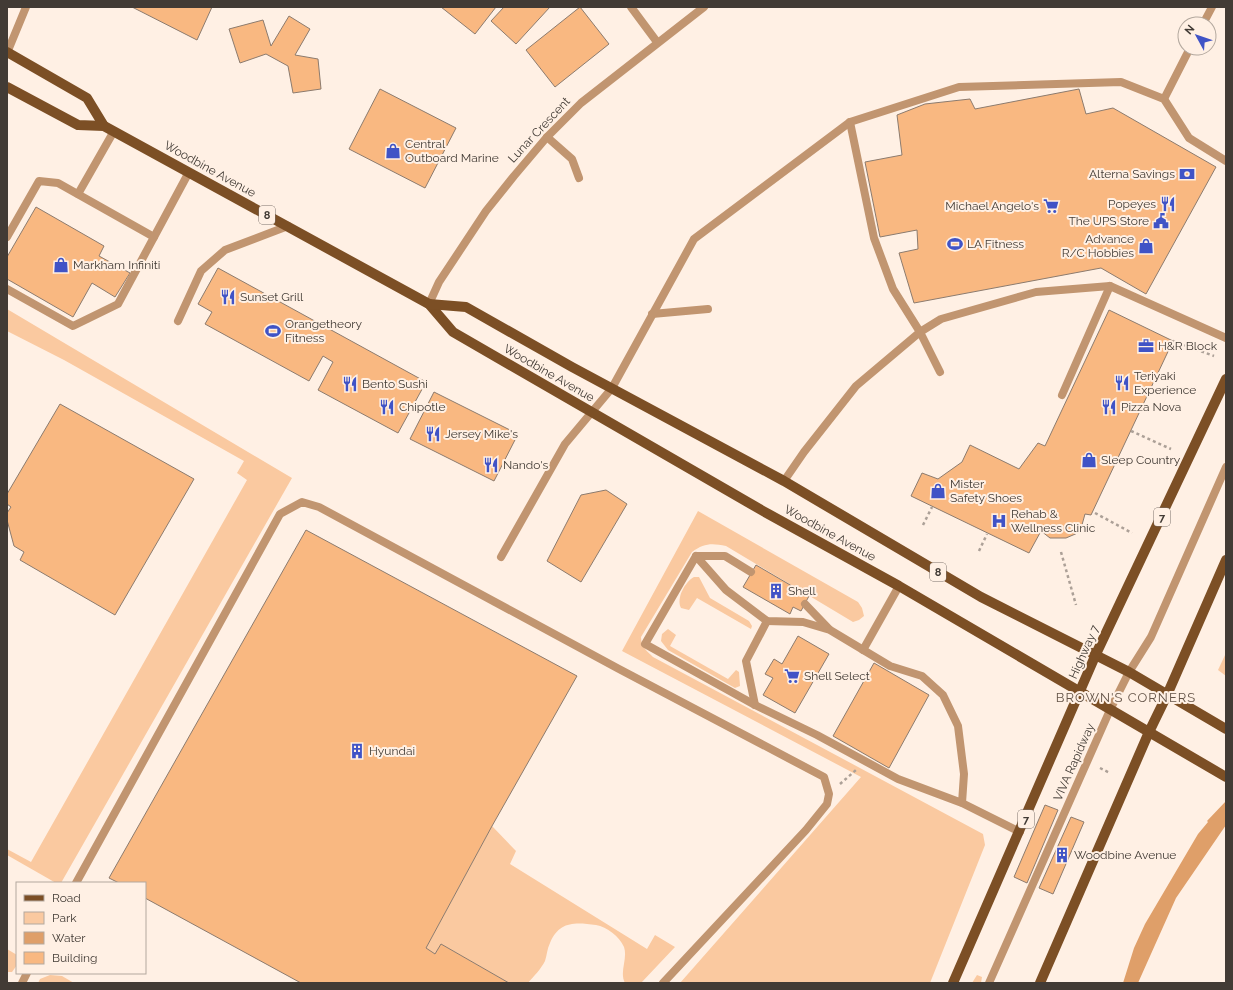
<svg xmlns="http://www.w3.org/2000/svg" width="1233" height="990" font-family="Raleway,sans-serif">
<rect width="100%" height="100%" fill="#fff0e4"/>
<g fill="#fac9a0">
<path d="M7,309L292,478L61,883H56L7,855V849L31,862L247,480L237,473L244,461L64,360L7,331Z"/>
<path d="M698,511L858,602L862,608L864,616L859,620L853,622L726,546C712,543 704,543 692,552L641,637C641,647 647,651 653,657L983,834L985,845L930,983H680L861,777L622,651Z"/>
<path d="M694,577H699L710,598L749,621L752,626L751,629L697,598L689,610L681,608C676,598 685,582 694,577Z"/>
<path d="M668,629L676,635L670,646L728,679L736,670L739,672L740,686L735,688L668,650L661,641L662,634Z"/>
<path d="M1226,653V676L1218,670Z"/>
<path d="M492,826L516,851L510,864L647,949L655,935L675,947L641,983H625C619,972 628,959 624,947C619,936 607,927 596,925C575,922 559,921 550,943C547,949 547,955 545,961C541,969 534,976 528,983H509L441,944L435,954L426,948Z"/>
<path d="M7,949L17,955V965L12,972H7Z"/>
<path d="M50,975L62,976L74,983H38L40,979Z"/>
<path d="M977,975L982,977L981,983H972Z"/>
</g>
<path fill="#df9f69" d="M1226,801V825L1176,898L1138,983H1123L1134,948L1145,924L1198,834L1208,822L1207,821Z"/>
<g fill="#f9b881" stroke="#8c7b6e">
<path d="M132,7H212L197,40Z"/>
<path d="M441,7H496L475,34Z"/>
<path d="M504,7H550L516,44L491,21Z"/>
<path d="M580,7L609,44L555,87L526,50Z"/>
<path d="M289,16L310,29L295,55L318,59L321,89L293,93L288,66L266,54L240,63L229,29L263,20L271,46Z"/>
<path d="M380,89L456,128L425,188L349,149Z"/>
<path d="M1079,89L1086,114L1113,108L1216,167L1146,294L1101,268L914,303L899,253L918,249L917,230L880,237L865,162L902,155L897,115L925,104L970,99L975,109Z"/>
<path d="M36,207L104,246L99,256L130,273L115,297L92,283L73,317L7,279V257Z"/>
<path d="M218,268L426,382L398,433L318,390L333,362L323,356L309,381L205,324L212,312L198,304Z"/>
<path d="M1109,310L1173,341L1091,515L1085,514L1080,532L1066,538H1050L1041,531L1029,553L911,496L922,473L938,479L962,462L970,445L1019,469L1038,443L1045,446Z"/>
<path d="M434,392L518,434L494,481L410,439Z"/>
<path d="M60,404L194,479L115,615L20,560L24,552L14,546L7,520V513L11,507L7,504V494Z"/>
<path d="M606,490L627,504L581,582L547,561L581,495Z"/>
<path d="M306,530L577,676L492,826L426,948L435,954L441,944L509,983H301L145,898V883H119L109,878Z"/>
<path d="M756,565L809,596L801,611L793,607L790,614L743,587Z"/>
<path d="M798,636L829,654L795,713L763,695L773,678L765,674L774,659L782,664Z"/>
<path d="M874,663L929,695L889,768L833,736Z"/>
<path d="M1045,805L1058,810L1027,883L1014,877Z"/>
<path d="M1071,817L1084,822L1053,894L1039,888Z"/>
</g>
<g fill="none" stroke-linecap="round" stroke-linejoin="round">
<g stroke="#aca097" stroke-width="2.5" stroke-dasharray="3 3" stroke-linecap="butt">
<path d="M1173,341L1214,356"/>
<path d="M1131,431L1171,449"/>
<path d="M1095,513L1132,533"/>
<path d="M923,525L932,507"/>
<path d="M979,551L987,534"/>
<path d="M1061,552L1076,605"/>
<path d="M1100,768L1110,773"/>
<path d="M840,784L856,770"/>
</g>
<g stroke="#c19570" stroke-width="8">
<path d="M1203,24L1212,7"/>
<path d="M1164,99L1190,48"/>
<path d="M850,122L874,238L893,289L920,332L940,372"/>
<path d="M547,137L572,159L579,178"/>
<path d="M78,194L114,131"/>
<path d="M7,237L39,181L58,183L154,237"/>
<path d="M7,289L73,326L118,304L189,172"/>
<path d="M652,314L708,309"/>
<path d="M178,321L201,271L225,250L288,226"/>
<path d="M1062,395L1110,286"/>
<path d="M784,481L804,452L856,386L920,332L941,319L1036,292L1110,286L1226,338"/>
<path d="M696,556H725L751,572"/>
<path d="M501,557L565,444L612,388L694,239L850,122L959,87L1121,82L1164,99L1189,138L1226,161"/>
<path d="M805,604L829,629"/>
<path d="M863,650L899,586"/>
<path d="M755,705L746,661L767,621"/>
<path d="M962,803L964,774L958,726L943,695L922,676L890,666L830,630L803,622L767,621L726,590L696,556L645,644L755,705L817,735L898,779L962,803L1020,832"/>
<path d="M76,883L280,514L302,502L319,507L619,669L824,777L829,794L827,804L806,830L663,983"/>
<path d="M22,983L27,973"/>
<path d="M989,983L1110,710L1129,672L1151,637L1226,467"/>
</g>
<g stroke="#c19570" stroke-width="8">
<path d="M631,7L657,42"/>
<path d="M429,304L439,282L486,211L514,176L547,137L581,103L704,7"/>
</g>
<path stroke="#c19570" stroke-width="8" d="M7,53L26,7"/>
<g stroke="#7c4f25" stroke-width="10">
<path d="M7,52L87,98L104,126"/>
<path d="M7,87L78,125L104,126L429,304L453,332L763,511L899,586L1226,777"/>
<path d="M429,304L466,307L572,367L784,481L981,597L1129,672L1226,729"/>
<path d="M953,983L1096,654L1226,379"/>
<path d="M1040,983L1149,732L1167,695L1226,560"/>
</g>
</g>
<defs>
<symbol id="shop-bare" viewBox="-9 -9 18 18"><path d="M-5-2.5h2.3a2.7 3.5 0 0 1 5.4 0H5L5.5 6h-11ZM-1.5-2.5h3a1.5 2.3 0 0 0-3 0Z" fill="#4053c6" stroke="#fff0e4" stroke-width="2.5" paint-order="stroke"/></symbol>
<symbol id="bank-bare" viewBox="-9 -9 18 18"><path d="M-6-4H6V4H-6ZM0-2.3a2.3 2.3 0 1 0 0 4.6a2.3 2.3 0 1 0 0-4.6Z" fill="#4053c6" stroke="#fff0e4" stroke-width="2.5" paint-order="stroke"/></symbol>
<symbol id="restaurant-bare" viewBox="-9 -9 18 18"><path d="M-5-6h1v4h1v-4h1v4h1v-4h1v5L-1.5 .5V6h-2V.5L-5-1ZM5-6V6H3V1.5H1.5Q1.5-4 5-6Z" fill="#4053c6" stroke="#fff0e4" stroke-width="2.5" paint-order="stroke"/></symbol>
<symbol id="supermarket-bare" viewBox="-9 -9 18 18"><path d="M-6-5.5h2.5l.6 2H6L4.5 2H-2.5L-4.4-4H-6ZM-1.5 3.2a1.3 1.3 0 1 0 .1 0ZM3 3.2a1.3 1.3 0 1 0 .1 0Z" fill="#4053c6" stroke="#fff0e4" stroke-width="2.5" paint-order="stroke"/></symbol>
<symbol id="civic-bare" viewBox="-9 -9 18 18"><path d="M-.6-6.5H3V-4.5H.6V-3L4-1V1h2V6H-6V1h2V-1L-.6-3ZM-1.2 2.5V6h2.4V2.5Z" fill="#4053c6" stroke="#fff0e4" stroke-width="2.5" paint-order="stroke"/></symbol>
<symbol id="stadium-bare" viewBox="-9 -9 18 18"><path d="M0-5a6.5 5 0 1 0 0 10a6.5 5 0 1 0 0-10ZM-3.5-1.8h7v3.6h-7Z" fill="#4053c6" stroke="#fff0e4" stroke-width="2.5" paint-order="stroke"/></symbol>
<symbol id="office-bare" viewBox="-9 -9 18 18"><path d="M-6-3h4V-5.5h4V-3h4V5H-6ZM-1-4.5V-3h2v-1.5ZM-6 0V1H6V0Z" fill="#4053c6" stroke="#fff0e4" stroke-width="2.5" paint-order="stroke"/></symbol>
<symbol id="hospital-bare" viewBox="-9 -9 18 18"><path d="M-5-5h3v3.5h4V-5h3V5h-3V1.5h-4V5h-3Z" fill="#4053c6" stroke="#fff0e4" stroke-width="2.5" paint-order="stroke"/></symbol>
<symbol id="building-bare" viewBox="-9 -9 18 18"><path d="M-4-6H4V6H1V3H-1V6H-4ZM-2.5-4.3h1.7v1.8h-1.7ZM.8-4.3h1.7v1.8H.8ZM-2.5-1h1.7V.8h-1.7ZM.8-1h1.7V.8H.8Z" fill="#4053c6" stroke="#fff0e4" stroke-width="2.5" paint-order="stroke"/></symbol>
</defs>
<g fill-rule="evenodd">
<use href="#shop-bare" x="382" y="140" width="22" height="22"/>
<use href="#bank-bare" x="1176" y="163" width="22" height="22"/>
<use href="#restaurant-bare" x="1157" y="193" width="22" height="22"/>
<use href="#supermarket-bare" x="1040" y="195" width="22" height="22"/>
<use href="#civic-bare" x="1150" y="210" width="22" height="22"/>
<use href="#stadium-bare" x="944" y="233" width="22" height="22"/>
<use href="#shop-bare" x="1135" y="235" width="22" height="22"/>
<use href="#shop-bare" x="50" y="254" width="22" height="22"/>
<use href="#restaurant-bare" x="217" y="286" width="22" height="22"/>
<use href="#stadium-bare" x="262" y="320" width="22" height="22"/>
<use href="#office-bare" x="1135" y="335" width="22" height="22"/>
<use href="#restaurant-bare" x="1111" y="372" width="22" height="22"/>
<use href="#restaurant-bare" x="339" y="373" width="22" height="22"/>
<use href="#restaurant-bare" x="376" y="396" width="22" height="22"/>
<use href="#restaurant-bare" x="1098" y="396" width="22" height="22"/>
<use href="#restaurant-bare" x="422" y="423" width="22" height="22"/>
<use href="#shop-bare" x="1078" y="449" width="22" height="22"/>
<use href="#restaurant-bare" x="480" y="454" width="22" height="22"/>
<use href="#shop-bare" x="927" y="480" width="22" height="22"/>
<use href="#hospital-bare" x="988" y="510" width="22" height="22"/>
<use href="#building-bare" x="765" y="580" width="22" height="22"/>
<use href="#supermarket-bare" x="781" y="665" width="22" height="22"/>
<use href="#building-bare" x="346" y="740" width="22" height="22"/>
<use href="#building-bare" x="1051" y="844" width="22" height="22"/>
</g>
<g text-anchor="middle" stroke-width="4" stroke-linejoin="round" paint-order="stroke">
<g fill="#fff0e4" stroke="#7b716a" stroke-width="1">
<rect x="259" y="206" width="16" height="18" rx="3"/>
<rect x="1154" y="508" width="16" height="18" rx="3"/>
<rect x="930" y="563" width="16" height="18" rx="3"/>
<rect x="1018" y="810" width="16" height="18" rx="3"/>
</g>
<g font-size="11" font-weight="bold" fill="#423b35">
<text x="267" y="219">8</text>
<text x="1162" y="521">7</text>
<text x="938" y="576">8</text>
<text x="1026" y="823">7</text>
</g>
<g font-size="12" fill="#423b35" stroke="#fff0e4">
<text transform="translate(539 130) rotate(-47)" y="4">Lunar Crescent</text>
<text transform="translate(210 169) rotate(29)" y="4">Woodbine Avenue</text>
<text transform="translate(549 373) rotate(30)" y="4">Woodbine Avenue</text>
<text transform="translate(830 533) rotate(29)" y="4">Woodbine Avenue</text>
<text transform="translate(1084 652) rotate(-66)" y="4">Highway 7</text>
<text transform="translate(1074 762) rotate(-66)" y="4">VIVA Rapidway</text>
</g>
<g font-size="12" fill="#423b35" stroke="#fff0e4" text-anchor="start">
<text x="405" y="148">Central<tspan x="405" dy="14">Outboard Marine</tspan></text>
<text x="1175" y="178" text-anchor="end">Alterna Savings</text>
<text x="1156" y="208" text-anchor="end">Popeyes</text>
<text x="1039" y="210" text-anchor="end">Michael Angelo's</text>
<text x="1149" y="225" text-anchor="end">The UPS Store</text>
<text x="1134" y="243" text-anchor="end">Advance<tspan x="1134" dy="14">R/C Hobbies</tspan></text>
<text x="967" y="248">LA Fitness</text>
<text x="73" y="269">Markham Infiniti</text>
<text x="240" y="301">Sunset Grill</text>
<text x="285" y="328">Orangetheory<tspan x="285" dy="14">Fitness</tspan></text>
<text x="1158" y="350">H&amp;R Block</text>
<text x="1134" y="380">Teriyaki<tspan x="1134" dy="14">Experience</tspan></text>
<text x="362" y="388">Bento Sushi</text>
<text x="399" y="411">Chipotle</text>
<text x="1121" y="411">Pizza Nova</text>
<text x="445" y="438">Jersey Mike's</text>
<text x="1101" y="464">Sleep Country</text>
<text x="503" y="469">Nando's</text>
<text x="950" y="488">Mister<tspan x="950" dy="14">Safety Shoes</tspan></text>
<text x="1011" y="518">Rehab &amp;<tspan x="1011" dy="14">Wellness Clinic</tspan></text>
<text x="788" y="595">Shell</text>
<text x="804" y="680">Shell Select</text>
<text x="369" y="755">Hyundai</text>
<text x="1074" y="859">Woodbine Avenue</text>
</g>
<g font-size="13" letter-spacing="1" fill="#645448" stroke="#fff0e4">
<text x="1126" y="702">BROWN'S CORNERS</text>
</g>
</g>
<rect width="1233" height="990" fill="none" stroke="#423b35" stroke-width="16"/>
<rect x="16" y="882" width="130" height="92" fill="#fff0e4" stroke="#b3a89e"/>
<rect x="24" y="895" width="20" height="6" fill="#7c4f25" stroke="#b3a89e"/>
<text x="52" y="902" font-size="12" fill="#423b35">Road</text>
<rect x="24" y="912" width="20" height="12" fill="#fac9a0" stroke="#b3a89e"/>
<text x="52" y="922" font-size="12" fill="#423b35">Park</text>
<rect x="24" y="932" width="20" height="12" fill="#df9f69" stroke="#b3a89e"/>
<text x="52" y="942" font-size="12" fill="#423b35">Water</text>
<rect x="24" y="952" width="20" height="12" fill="#f9b881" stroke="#b3a89e"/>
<text x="52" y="962" font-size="12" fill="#423b35">Building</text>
<g transform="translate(1197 36) rotate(310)"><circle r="19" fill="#fff0e4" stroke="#b3a89e"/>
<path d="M0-3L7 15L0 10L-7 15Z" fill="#4053c6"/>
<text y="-6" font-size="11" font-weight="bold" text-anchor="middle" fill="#423b35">N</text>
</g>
</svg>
